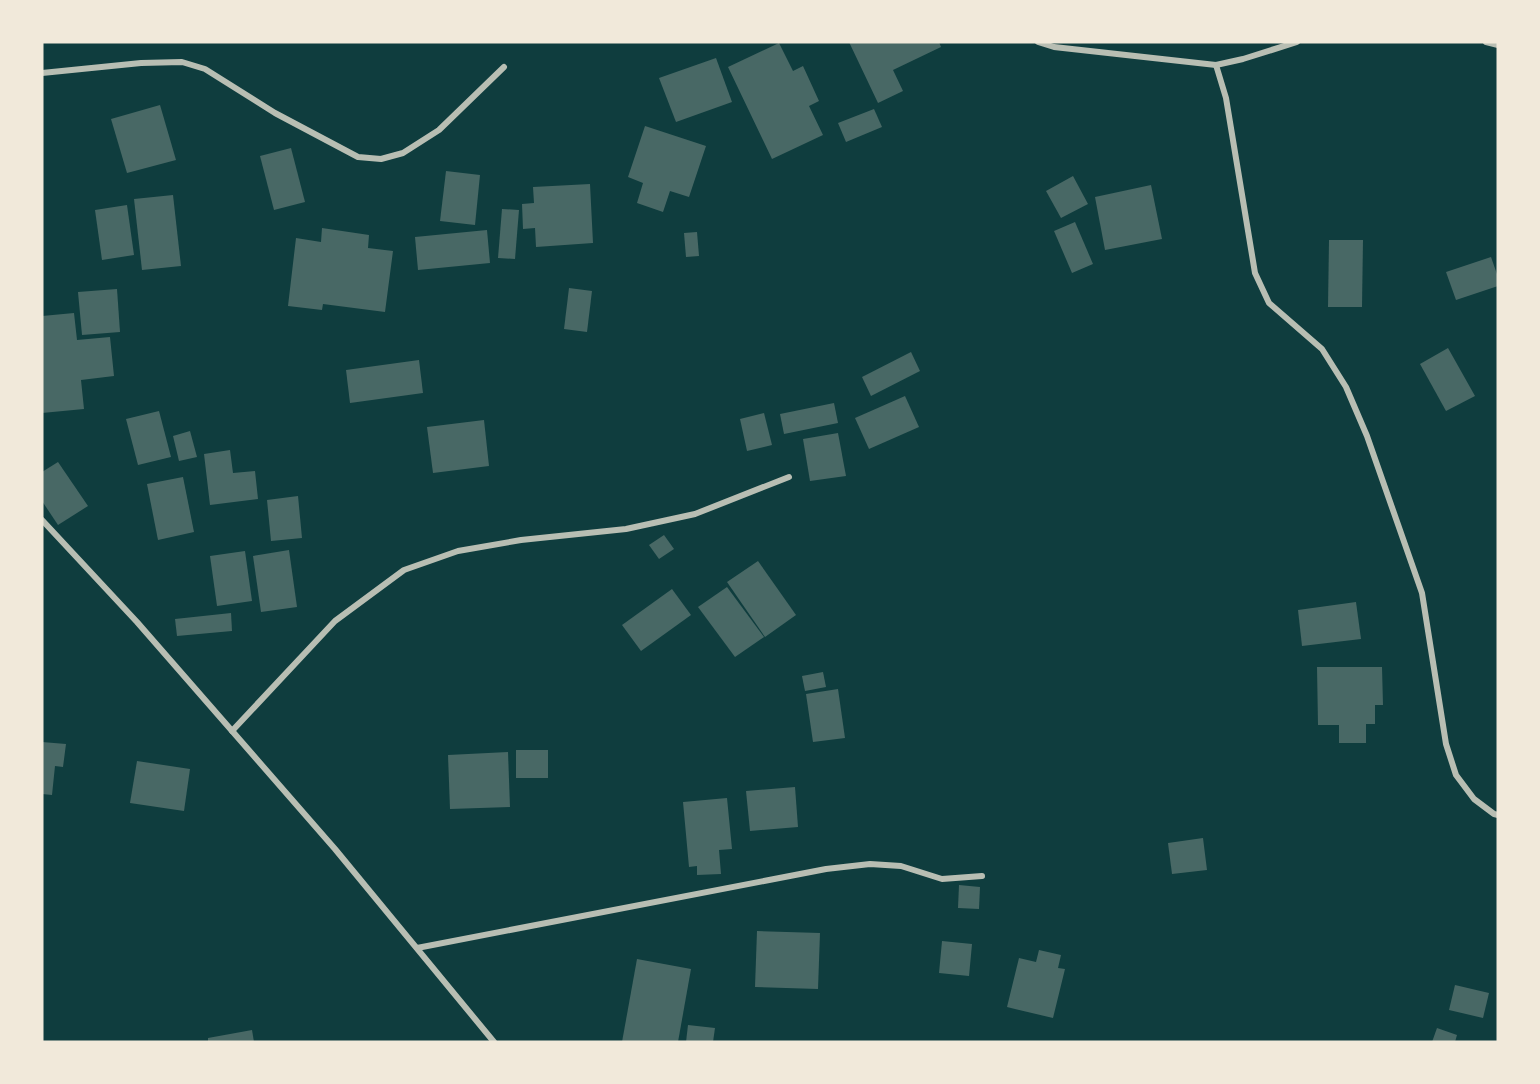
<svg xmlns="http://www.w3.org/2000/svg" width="1540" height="1084" font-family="'DM Sans',sans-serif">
<rect width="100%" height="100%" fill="#0f3d3e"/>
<g fill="#486865">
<path d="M849,42H939L941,47L893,70L903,91L878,103Z"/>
<path d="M779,43L793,71L803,66L819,101L809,106L823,135L772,159L728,67Z"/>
<path d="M716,58L732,102L676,122L659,78Z"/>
<path d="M160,105L176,160L127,173L111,119Z"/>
<path d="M874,109L882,127L846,142L838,123Z"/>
<path d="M645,126L706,146L689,197L670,191L663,212L637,203L643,183L628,177Z"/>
<path d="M291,148L305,202L274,210L260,156Z"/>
<path d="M446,171L480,175L475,225L440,221Z"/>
<path d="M1073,176L1088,204L1061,218L1046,191Z"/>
<path d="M590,184L593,243L536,247L535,228L523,229L522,204L534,203L533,187Z"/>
<path d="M1151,185L1162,239L1105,250L1095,197Z"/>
<path d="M173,195L181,266L142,270L134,199Z"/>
<path d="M127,205L134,255L102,260L95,210Z"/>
<path d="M502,209L519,210L515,259L498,258Z"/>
<path d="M1075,222L1093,264L1072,273L1054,231Z"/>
<path d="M322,228L369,235L368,248L393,251L385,312L323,304L322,310L288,306L296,238L321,242Z"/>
<path d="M487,230L490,263L418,270L415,237Z"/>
<path d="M697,232L699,256L686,257L684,233Z"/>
<path d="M1329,240H1363L1362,307H1328Z"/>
<path d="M1491,257L1498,277V286L1456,300L1446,272Z"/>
<path d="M569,288L592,291L587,332L564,329Z"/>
<path d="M117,289L120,332L82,335L78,292Z"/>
<path d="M74,313L77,340L110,337L114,376L81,380L84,409L42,413V316Z"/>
<path d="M1448,348L1475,396L1446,411L1420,364Z"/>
<path d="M911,352L920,371L871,396L862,377Z"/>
<path d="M419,360L423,393L350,403L346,370Z"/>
<path d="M905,396L919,427L869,449L855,418Z"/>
<path d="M834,403L838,423L784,434L780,414Z"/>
<path d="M159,411L171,457L138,465L126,419Z"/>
<path d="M764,413L772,445L747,451L740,419Z"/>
<path d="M484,420L489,466L433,473L427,427Z"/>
<path d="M190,431L197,457L179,461L173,436Z"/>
<path d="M838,433L846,476L810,481L803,439Z"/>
<path d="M230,450L233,473L255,471L258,499L210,505L204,454Z"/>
<path d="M58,462L88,506L58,525L42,501V472Z"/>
<path d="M183,477L194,532L158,540L147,484Z"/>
<path d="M298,496L302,538L271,541L267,500Z"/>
<path d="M664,535L674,549L659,559L649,545Z"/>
<path d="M289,550L297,607L261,612L253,556Z"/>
<path d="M245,551L252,601L217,606L210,556Z"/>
<path d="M758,561L796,615L765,637L727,582Z"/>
<path d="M727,587L764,637L735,657L698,607Z"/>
<path d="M672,589L691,615L641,651L622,625Z"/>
<path d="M1356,602L1361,639L1302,646L1298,610Z"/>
<path d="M231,613L232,631L177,636L175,619Z"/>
<path d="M1317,667H1382L1383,705H1375V724H1366V743H1339V725H1318Z"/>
<path d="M823,672L826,687L805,691L802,676Z"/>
<path d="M838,689L845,738L813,742L806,694Z"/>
<path d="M42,742L66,744L63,767L55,766L52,795L42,794Z"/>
<rect x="516" y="750" width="32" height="28"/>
<path d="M508,752L510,807L450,809L448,755Z"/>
<path d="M137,761L190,769L184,811L130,803Z"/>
<path d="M795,787L798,827L750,831L746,791Z"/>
<path d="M727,798L732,849L719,850L721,874L697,875V866L689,867L683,802Z"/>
<path d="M1203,838L1207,870L1172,874L1168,843Z"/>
<path d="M959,885L980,887L979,909L958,908Z"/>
<path d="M757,931L820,933L818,989L755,987Z"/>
<path d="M942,941L972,944L969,976L939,973Z"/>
<path d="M1039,950L1061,955L1058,968L1065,969L1053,1018L1007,1007L1019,958L1036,962Z"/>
<path d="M637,959L691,969L678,1042H622Z"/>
<path d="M1455,985L1489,993L1483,1018L1449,1010Z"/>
<path d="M688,1025L715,1028L713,1042H686Z"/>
<path d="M1437,1028L1457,1035L1455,1042H1432Z"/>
<path d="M252,1030L254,1042H208V1038Z"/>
</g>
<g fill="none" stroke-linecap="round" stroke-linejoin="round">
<g stroke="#b8beb3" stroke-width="6">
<path d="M1038,42L1054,47L1216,65L1243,59L1297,42"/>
<path d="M1486,42L1498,45"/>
<path d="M1216,65L1226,98L1255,273L1269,303L1322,349L1346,387L1367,436L1422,593L1446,744L1456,775L1474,799L1494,814L1498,815"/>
<path d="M42,73L141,63L182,62L205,69L275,113L358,157L381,159L403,153L439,130L504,67"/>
<path d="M42,520L137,622L335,849L494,1042"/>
<path d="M232,731L335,621L404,570L458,551L521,540L626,529L695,514L789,477"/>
<path d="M417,948L826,869L870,864L901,866L942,879L982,876"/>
</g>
</g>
<rect width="1540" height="1084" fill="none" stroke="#f1e9da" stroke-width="87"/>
</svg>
